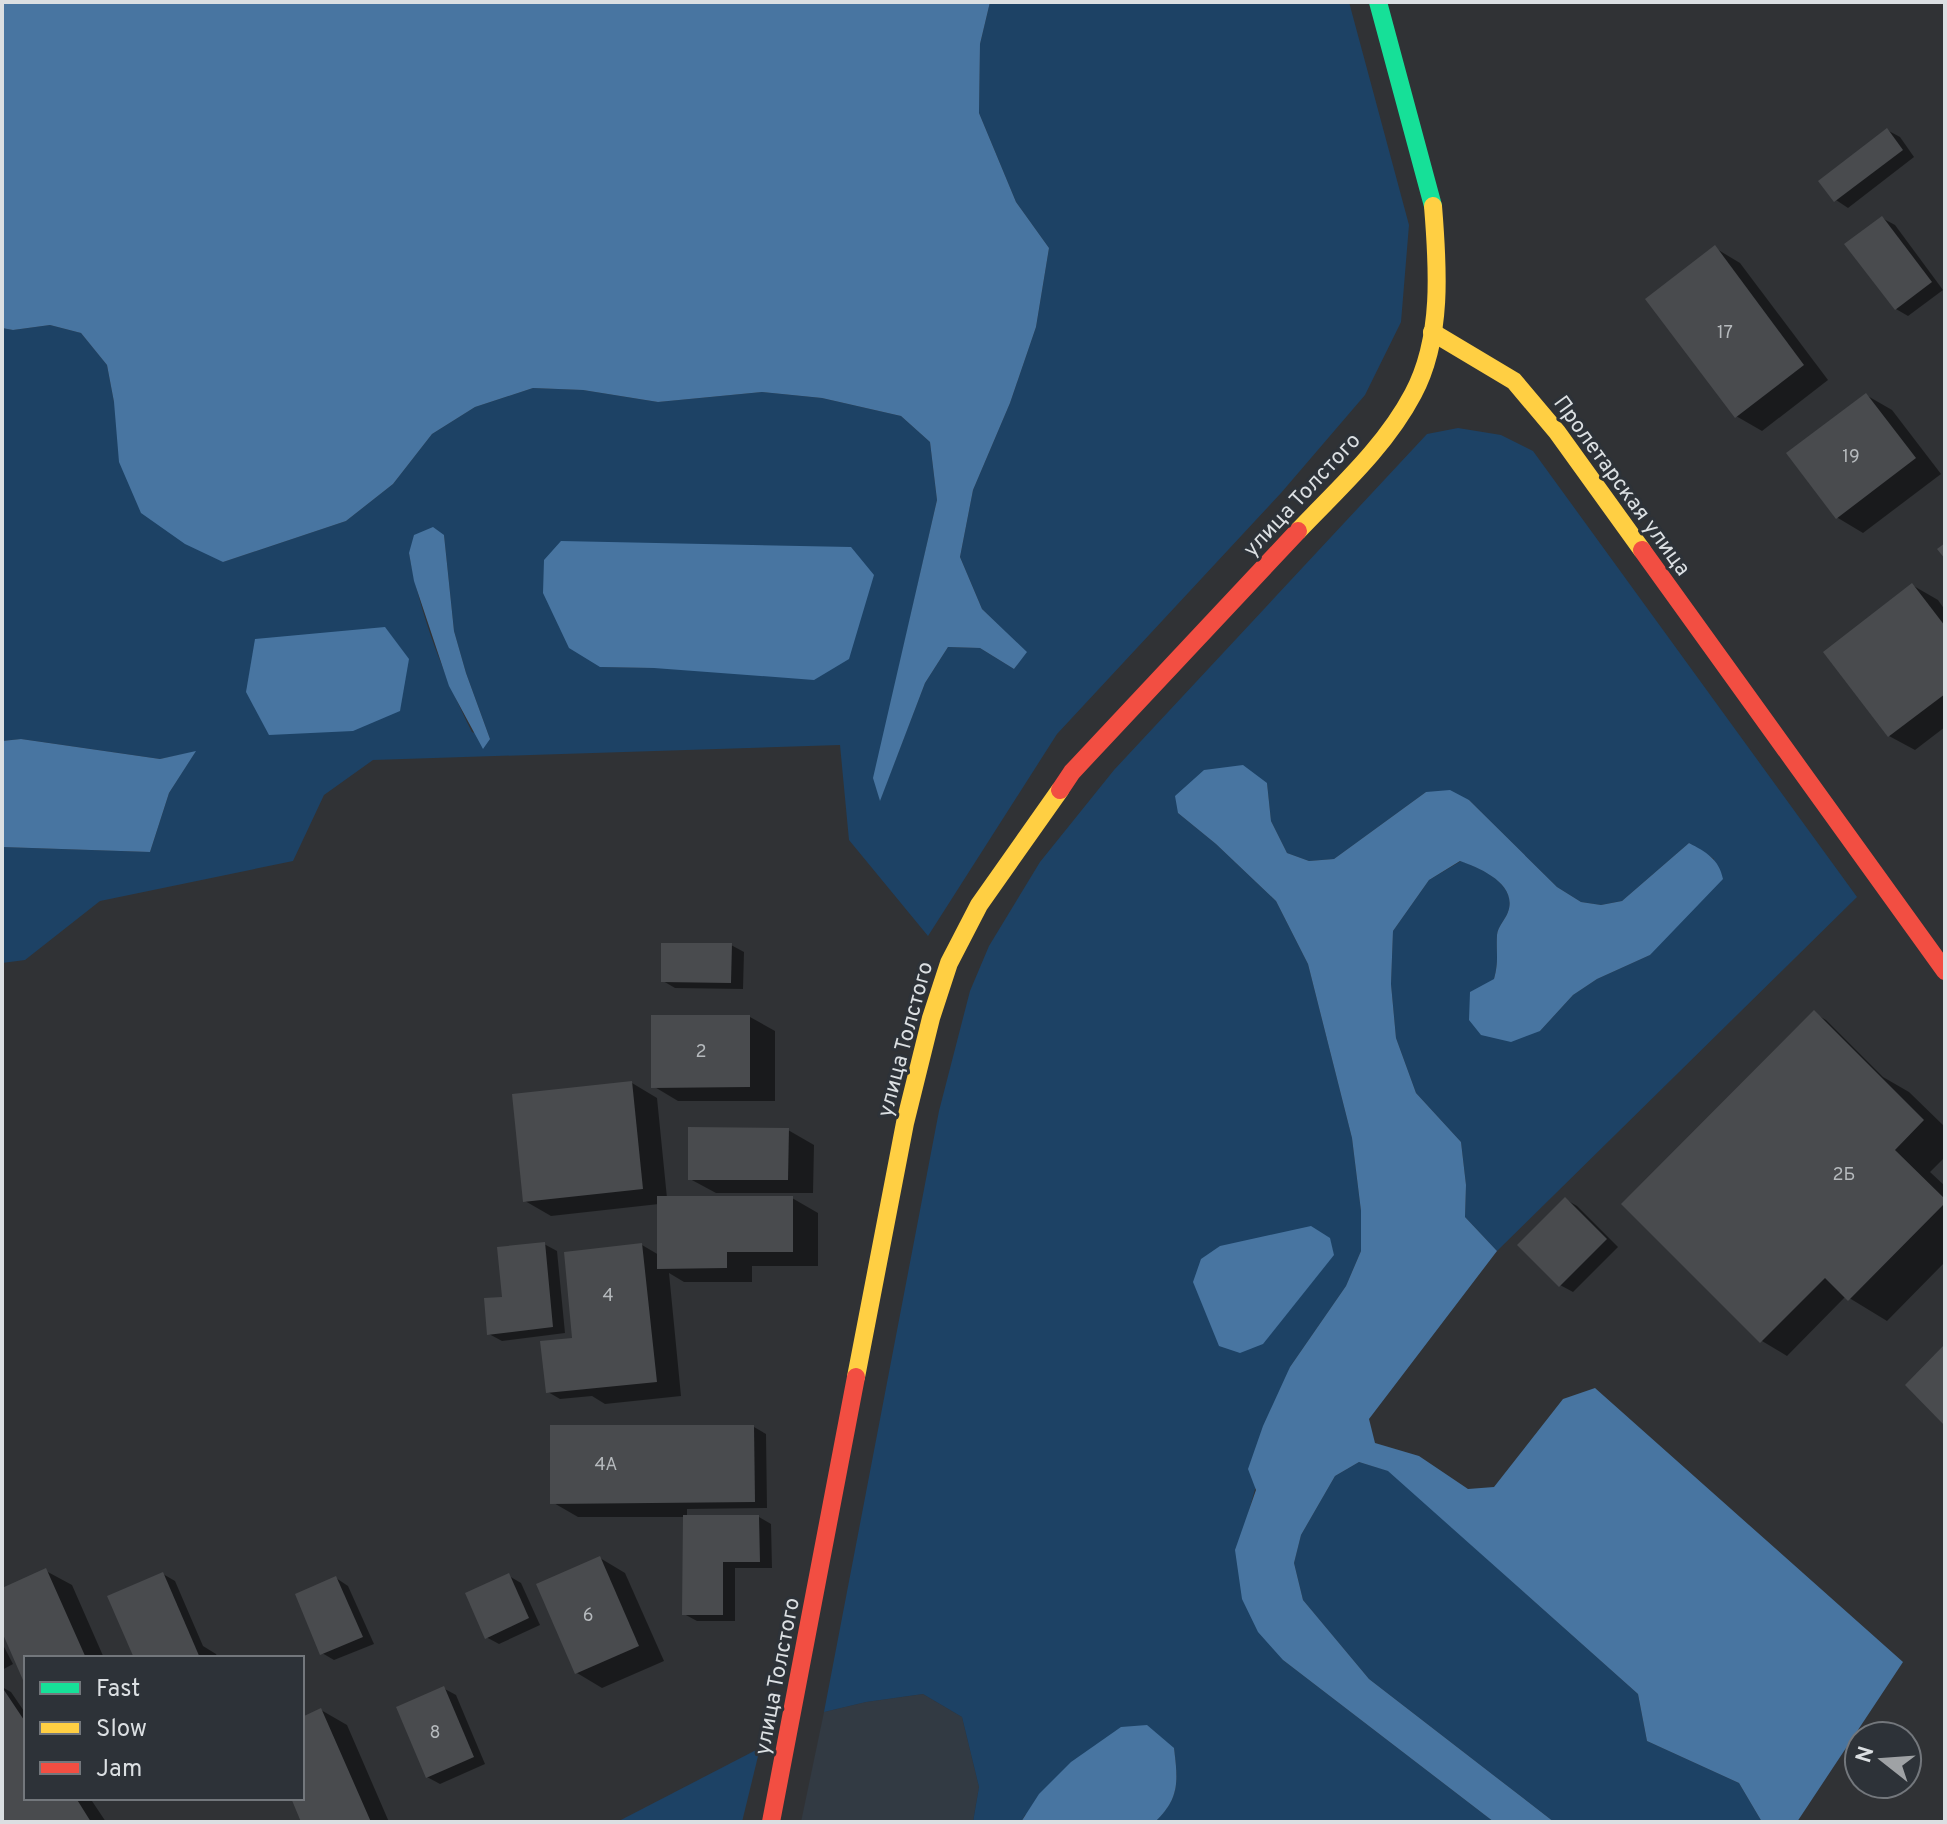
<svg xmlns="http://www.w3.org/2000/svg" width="1947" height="1824" font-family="Overpass,sans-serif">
<rect width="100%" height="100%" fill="#303235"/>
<path fill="#323a43" d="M923,1694L962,1717L979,1787L973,1822H801L824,1712L866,1702Z"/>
<g fill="#1d4265" fill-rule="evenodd">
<path d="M990,2H1349L1409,225L1401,322L1365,395L1281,493L1057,734L928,936L849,840L840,745L373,760L324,795L293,861L100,901L25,960L2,963V847L150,852L169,793L195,752L160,759L21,739L2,741V328L13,330L50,325L81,333L107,365L114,402L223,562L346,521L393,484L432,434L475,407L533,388L583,390L658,402L762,392L822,398L901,416L930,442L937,500L874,778L880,800L925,683L948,647L980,648L1014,669L1026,652L982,609L960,557L973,490L1010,403L1036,327L1049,248L1016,202L979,113L980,44ZM444,535L454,631L466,673L490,739L472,732C444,676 420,615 409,553ZM850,547L654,668L600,667Z"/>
<path d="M1458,428L1501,435L1533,451L1857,897L1497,1251L1465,1217L1466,1185L1461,1142L1416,1093L1396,1038L1391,984L1393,931L1429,880L1461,861C1480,868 1518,884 1508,912C1505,920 1498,926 1497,935C1496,953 1499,961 1494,979L1540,1031L1573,995L1597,979L1650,955L1714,859L1689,843L1622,901L1601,905L1581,902L1557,887L1469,800L1426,792L1334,859L1309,861L1287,853L1271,821L1267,783L1178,813L1216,844L1276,901L1308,964L1352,1138L1361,1211V1251L1346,1286L1290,1367L1248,1514L1283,1660L1494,1822H1155C1180,1798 1178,1781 1174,1748L1025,1815L1021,1822H973L979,1787L962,1717L923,1694L866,1702L824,1712L939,1111L970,991L989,946L1040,862L1114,770L1427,434Z"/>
<path d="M1359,1462L1389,1471L1638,1694L1647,1741L1739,1783L1762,1822H1554L1369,1679L1303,1600L1294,1563L1301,1535L1335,1476Z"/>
<path d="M760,1748L742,1822H617Z"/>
</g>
<g fill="#4875a1">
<path d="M2,2H990L980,44L979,113L1016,202L1049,248L1036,327L1010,403L973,490L960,557L982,609L1027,652L1014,669L980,648L948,647L925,683L880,801L873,778L937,500L930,442L901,416L822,398L762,392L658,402L583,390L533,388L475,407L432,434L393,484L346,521L223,562L185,544L141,513L119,462L114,402L107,365L81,333L50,325L13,330L2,328Z"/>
<path d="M433,527L444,535L454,631L466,673L490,739L483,749L449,686L414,581L409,553L414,535Z"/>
<path d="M561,541L851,547L874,575L849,659L814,680L654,668L600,667L569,648L543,593L544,560Z"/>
<path d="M385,627L409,659L400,711L353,731L269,735L246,692L255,639Z"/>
<path d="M21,739L160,759L196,751L169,793L150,852L2,847V741Z"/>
<path d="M1243,765L1267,783L1271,821L1287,853L1309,861L1334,859L1426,792L1450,790L1469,800L1557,887L1581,902L1601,905L1622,901L1689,843C1706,852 1719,859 1723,879L1650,955L1597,979L1573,995L1540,1031L1511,1042L1481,1035L1469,1020L1470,992L1494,979C1499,961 1496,953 1497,935C1498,926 1505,920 1508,912C1518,884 1480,868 1460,861L1429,880L1393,931L1391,984L1396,1038L1416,1093L1461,1142L1466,1185L1465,1217L1497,1251L1369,1419L1375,1443L1419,1456L1468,1489L1494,1487L1563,1399L1595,1388L1903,1662L1797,1822H1762L1739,1783L1647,1741L1638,1694L1388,1471L1359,1462L1335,1476L1301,1535L1294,1563L1303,1600L1369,1679L1554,1822H1494L1283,1660L1258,1632L1242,1599L1235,1550L1256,1490L1248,1469L1263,1426L1290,1367L1346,1286L1361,1251V1211L1352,1138L1308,964L1276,901L1216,844L1178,813L1175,796L1204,770Z"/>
<path d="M1311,1226L1330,1238L1334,1255L1263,1344L1240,1353L1219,1346L1193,1282L1201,1259L1220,1246Z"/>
<path d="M1147,1725L1174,1748C1178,1781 1180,1798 1155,1822H1021L1039,1794L1071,1762L1121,1727Z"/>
</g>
<g fill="#0007">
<path d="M1887,130L1900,137L1914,157L1848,208L1836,200Z"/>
<path d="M1882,218L1895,225L1943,290L1908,316L1896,309Z"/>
<path d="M1715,248L1740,263L1828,380L1762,431L1736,416Z"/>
<path d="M1866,395L1892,410L1941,474L1863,533L1838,518L1789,454Z"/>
<path d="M1912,585L1938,600L1945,610V727L1915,750L1889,736Z"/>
<path d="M731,945L744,952L743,989L675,988L663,981Z"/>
<path d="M1814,1013L1826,1020L1883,1077L1909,1092L1945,1127V1157L1930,1172L1945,1186V1262L1887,1321L1846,1296L1787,1356L1762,1341Z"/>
<path d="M750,1017L775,1031V1101H678L653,1086Z"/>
<path d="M632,1083L657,1098L667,1198H792L818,1213V1266H752V1282H684L669,1273L681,1396L605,1404L592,1396L560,1399L548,1392L571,1340L642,1245L659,1255V1204L551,1216L525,1201Z"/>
<path d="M788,1130L814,1145L813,1193H716L690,1179Z"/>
<path d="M1565,1199L1577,1206L1618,1247L1573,1292L1560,1285Z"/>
<path d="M544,1244L557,1251L565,1333L502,1341L489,1334L505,1299Z"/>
<path d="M754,1427L766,1434L767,1508L687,1509V1517H759L771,1524L772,1568H735V1621H697L684,1614L685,1517H578L552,1502Z"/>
<path d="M600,1558L625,1573L664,1661L602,1688L577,1673Z"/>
<path d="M46,1571L72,1585L104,1658H26V1682L2,1627V1590Z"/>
<path d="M163,1574L175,1581L203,1646L216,1654L218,1658H136Z"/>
<path d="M509,1576L521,1583L540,1625L499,1644L486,1637Z"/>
<path d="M336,1578L348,1586L374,1644L334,1660L322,1653Z"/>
<path d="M2,1643L13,1664L2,1670Z"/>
<path d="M2,1687L11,1692L26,1714V1798H90L106,1822H2Z"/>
<path d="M443,1688L456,1695L485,1764L440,1784L427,1777Z"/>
<path d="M321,1710L347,1725L389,1822H303L293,1798H302V1719Z"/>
</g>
<g fill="#494b4e">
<path d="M1887,128L1903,150L1834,202L1818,181Z"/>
<path d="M1882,216L1932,282L1895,310L1844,244Z"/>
<path d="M1715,245L1804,365L1735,418L1645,299Z"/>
<path d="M1866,393L1916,458L1836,519L1786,453Z"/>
<path d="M1945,543V559L1937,549Z"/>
<path d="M1912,583L1945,626V694L1888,737L1823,652Z"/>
<path d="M661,943H732L731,983L661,982Z"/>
<path d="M1814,1010L1924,1120L1895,1150L1945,1199V1203L1848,1301L1825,1278L1760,1343L1621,1204Z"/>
<path d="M651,1015H750V1087L651,1088Z"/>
<path d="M632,1081L643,1189L523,1202L512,1094Z"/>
<path d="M688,1127L789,1128L788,1180H688Z"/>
<path d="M657,1196H793V1252H727V1268L657,1269Z"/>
<path d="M1565,1197L1607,1239L1559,1287L1517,1245Z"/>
<path d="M545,1242L553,1327L487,1335L484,1298L502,1297L497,1247Z"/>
<path d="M642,1243L657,1382L546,1393L540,1341L572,1338L564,1252Z"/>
<path d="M1945,1344V1426L1905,1385Z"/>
<path d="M550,1425H754L755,1502L550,1504Z"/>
<path d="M683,1515H759L760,1562H723V1615H682Z"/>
<path d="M600,1556L639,1646L575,1674L536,1584Z"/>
<path d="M46,1568L86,1658H26V1687L2,1632V1588Z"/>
<path d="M163,1572L191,1637L200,1658H134L107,1596Z"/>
<path d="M509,1573L529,1618L485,1639L465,1593Z"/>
<path d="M336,1576L363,1637L320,1655L295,1594Z"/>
<path d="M444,1686L474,1757L426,1778L396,1707Z"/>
<path d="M2,1687L26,1723V1798H76L91,1822H2Z"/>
<path d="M321,1708L371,1822H301L291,1798H302V1717Z"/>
</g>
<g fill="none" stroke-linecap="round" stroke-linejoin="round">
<path stroke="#16e098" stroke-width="18" d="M1378,2L1433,206"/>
<g stroke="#ffcf43" stroke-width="18">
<path d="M1432,332L1514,381L1557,432L1642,550"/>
<path d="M1298,531C1339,488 1385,447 1413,394C1443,338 1438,267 1433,206"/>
<path d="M856,1377L905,1123L931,1018L949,963L979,905L1060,790"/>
</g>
<g stroke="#f24e42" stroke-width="18">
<path d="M1642,550L1945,971"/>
<path d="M1060,790L1072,772L1298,531"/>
<path d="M771,1822L856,1377"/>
</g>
</g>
<g text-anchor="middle" stroke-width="6" stroke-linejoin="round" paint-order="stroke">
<g font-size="18" fill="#b6babd">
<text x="1725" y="338">17</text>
<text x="1851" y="462">19</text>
<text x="701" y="1057">2</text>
<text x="1844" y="1180">2Б</text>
<text x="608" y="1301">4</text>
<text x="606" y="1470">4А</text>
<text x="588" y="1621">6</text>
<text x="435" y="1738">8</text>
</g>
<g font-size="22" fill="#dbdfe2" stroke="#2d3238">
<text transform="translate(1623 485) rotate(54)" y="8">Пролетарская улица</text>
<text transform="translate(1301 494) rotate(-47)" y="8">улица Толстого</text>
<text transform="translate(904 1039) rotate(-75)" y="8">улица Толстого</text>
<text transform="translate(776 1676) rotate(-79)" y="8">улица Толстого</text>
</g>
</g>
<rect width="1947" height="1824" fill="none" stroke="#dbdfe2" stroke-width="8"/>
<rect x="24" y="1656" width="280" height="144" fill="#2d3238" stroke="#73777c" stroke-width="2"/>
<rect x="40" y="1682" width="40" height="12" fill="#16e098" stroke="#73777c" stroke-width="2"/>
<text x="96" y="1696" font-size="24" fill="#dbdfe2">Fast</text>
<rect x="40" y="1722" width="40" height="12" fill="#ffcf43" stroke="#73777c" stroke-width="2"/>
<text x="96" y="1736" font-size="24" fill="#dbdfe2">Slow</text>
<rect x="40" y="1762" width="40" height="12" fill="#f24e42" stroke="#73777c" stroke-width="2"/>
<text x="96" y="1776" font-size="24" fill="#dbdfe2">Jam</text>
<g transform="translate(1883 1760) rotate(287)"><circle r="38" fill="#2d3238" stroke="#73777c" stroke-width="2"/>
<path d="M0-6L14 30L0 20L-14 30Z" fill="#9fa2a5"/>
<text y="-12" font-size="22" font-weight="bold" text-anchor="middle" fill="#dbdfe2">N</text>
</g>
</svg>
